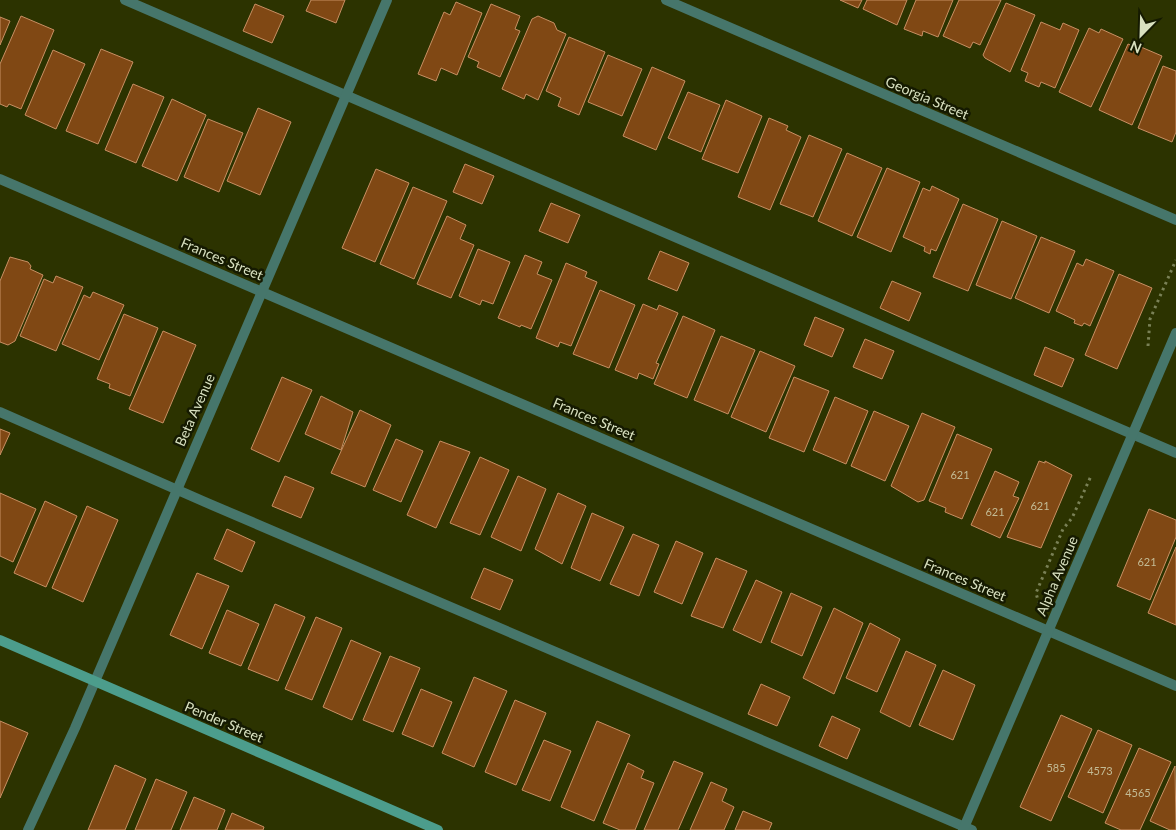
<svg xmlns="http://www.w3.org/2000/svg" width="1176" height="830" font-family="Lato,sans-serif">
<rect width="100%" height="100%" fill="#2c3300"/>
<g fill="#804814" stroke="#c88f63">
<path d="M311,0H345L336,23L306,11Z"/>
<path d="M840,0H862L858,8Z"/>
<path d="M867,0H907L897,25L863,9Z"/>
<path d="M916,0H953L938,37L923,31L922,36L904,29Z"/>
<path d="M959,0H1001L980,45L973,42L970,48L943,36Z"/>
<path d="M456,2L482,13L457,75L441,68L436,81L418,74L444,12L450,15Z"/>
<path d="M1006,3L1035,15L1010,72L985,58L983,55Z"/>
<path d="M255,4L284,16L272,43L243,31Z"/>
<path d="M491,4L520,16L515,29L520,31L500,77L477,67L479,62L468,57Z"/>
<path d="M21,16L54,30L21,109L9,104L7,107L0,104V64Z"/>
<path d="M538,16L554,23L557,30L566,34L538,100L526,94L524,99L502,89L532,19Z"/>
<path d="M0,17L10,21L0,45Z"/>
<path d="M1041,22L1060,30L1063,23L1079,30L1055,88L1041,82L1039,87L1025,81L1028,73L1021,70Z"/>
<path d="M1089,28L1099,33L1101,29L1123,39L1091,107L1059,92Z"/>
<path d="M569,37L605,52L579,115L558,106L561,98L546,91Z"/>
<path d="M1128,44L1140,49L1141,47L1162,56L1132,125L1099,110Z"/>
<path d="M101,49L133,62L98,144L66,131Z"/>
<path d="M53,50L85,64L56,129L25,115Z"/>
<path d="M608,55L642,69L622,116L588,102Z"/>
<path d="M1163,66L1176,71V132L1172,142L1138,128Z"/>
<path d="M652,67L685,81L656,150L623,136Z"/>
<path d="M133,84L164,97L136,163L105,150Z"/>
<path d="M688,92L720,105L701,152L668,138Z"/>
<path d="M172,99L206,115L177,181L142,166Z"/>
<path d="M726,100L762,116L738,173L702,159Z"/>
<path d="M258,108L291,122L260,195L227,181Z"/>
<path d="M769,118L788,126L786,130L801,137L770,210L738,197Z"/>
<path d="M208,119L243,133L219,192L184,177Z"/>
<path d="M809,135L842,149L813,217L780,204Z"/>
<path d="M847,153L882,168L852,236L818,221Z"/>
<path d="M465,164L494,176L482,204L453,192Z"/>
<path d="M887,168L920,182L891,252L857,237Z"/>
<path d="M376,169L409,183L375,262L342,248Z"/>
<path d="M932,186L959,199L936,251L931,249L930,254L924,251L925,247L903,237L923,188L930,191Z"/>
<path d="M413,187L447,201L414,279L380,264Z"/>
<path d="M551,203L580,215L568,243L539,231Z"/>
<path d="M963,204L998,219L968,291L933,277Z"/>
<path d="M447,216L466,225L460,239L474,245L451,298L417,284Z"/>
<path d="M1002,221L1037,236L1011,299L976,285Z"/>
<path d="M1041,237L1075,251L1049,313L1015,298Z"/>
<path d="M478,249L510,262L493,304L482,300L480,305L459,296Z"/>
<path d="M660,251L689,263L677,291L648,279Z"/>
<path d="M525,255L542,262L537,274L552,280L531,329L521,325L520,327L498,318Z"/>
<path d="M10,257L28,262L31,266L30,269L43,275L15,341L8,345L0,342V281Z"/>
<path d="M1086,259L1114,271L1090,326L1084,323L1082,326L1074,323L1075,320L1056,311L1077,263L1083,266Z"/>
<path d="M566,263L587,272L585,277L597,282L571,346L560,342L558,347L536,338Z"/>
<path d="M1119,274L1152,288L1117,369L1085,355Z"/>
<path d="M56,276L83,287L56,351L20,336L44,279L53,283Z"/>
<path d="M892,281L921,293L909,321L880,308Z"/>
<path d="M600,290L635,305L609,368L573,354Z"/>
<path d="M93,292L124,305L99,360L62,344L84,295L90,298Z"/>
<path d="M643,304L657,310L659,305L678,313L656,363L659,364L653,379L639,373L637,379L615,370Z"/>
<path d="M124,314L158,328L130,396L109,388L110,384L97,379Z"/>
<path d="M683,316L715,330L687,398L654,384Z"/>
<path d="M815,317L844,329L832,357L804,345Z"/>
<path d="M163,331L196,345L163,423L129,409Z"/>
<path d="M721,336L755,350L728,414L694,400Z"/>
<path d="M865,339L894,351L882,379L853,367Z"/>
<path d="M1045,347L1074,359L1062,387L1034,375Z"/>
<path d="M760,351L795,366L766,432L731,417Z"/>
<path d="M282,377L312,390L279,462L251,449Z"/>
<path d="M794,377L829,391L804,452L769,438Z"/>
<path d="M321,396L353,412L341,450L305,434Z"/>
<path d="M835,397L868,411L846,464L813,450Z"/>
<path d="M360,410L391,425L365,487L331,473Z"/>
<path d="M874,411L909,426L885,481L851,466Z"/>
<path d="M922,413L955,427L924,500L918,502L891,486Z"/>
<path d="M0,429L10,433L0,455Z"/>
<path d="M957,434L992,449L962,519L945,512L946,508L929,501Z"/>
<path d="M396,439L423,451L401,502L373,490Z"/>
<path d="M440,441L470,452L436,528L407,515Z"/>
<path d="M480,457L509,470L480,535L450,523Z"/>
<path d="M1039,461L1045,463V461L1072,475L1041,548L1007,537Z"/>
<path d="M995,471L1019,482L1013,496L1019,498L1000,538L971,525Z"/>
<path d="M285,476L314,488L301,518L272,506Z"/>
<path d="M518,476L546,489L521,551L491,537Z"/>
<path d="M0,493L36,509L13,562L0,556Z"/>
<path d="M558,493L586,506L562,564L535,549Z"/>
<path d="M45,501L77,516L46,587L14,573Z"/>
<path d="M87,506L118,520L83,602L52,588Z"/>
<path d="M1149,509L1176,520V537L1150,600L1117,586Z"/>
<path d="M592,513L624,527L600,581L571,568Z"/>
<path d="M227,529L255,542L242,572L214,559Z"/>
<path d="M633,534L659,545L639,596L610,584Z"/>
<path d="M676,541L703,553L682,604L654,592Z"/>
<path d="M1176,547V625L1148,613Z"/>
<path d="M716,558L747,571L723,628L691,616Z"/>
<path d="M484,568L513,580L500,610L471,598Z"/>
<path d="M197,573L229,586L202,649L170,635Z"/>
<path d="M756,580L782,592L761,643L733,630Z"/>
<path d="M791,593L822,607L802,656L771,642Z"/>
<path d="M275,604L305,617L278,681L248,669Z"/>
<path d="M834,608L863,623L834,694L803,678Z"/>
<path d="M227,610L259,624L241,666L209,653Z"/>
<path d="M316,617L342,628L312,700L285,689Z"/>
<path d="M870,623L900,639L877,692L846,678Z"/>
<path d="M351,640L381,653L352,720L323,707Z"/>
<path d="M906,651L936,665L910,727L880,712Z"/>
<path d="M390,656L420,668L393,732L363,720Z"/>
<path d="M943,670L975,685L953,740L919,725Z"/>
<path d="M474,677L507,691L474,767L442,753Z"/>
<path d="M761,684L790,697L777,726L748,714Z"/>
<path d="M421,689L452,702L433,747L402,734Z"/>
<path d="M515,700L546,713L516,785L485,772Z"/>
<path d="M1061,715L1092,729L1051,821L1020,807Z"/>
<path d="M832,716L860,729L847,759L819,746Z"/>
<path d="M0,721L28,733L0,798Z"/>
<path d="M597,721L630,735L594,821L561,807Z"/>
<path d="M1098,730L1132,745L1103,813L1068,797Z"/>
<path d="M544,740L571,751L550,801L522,790Z"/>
<path d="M1139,748L1171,762L1140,830H1121L1105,823Z"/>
<path d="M674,761L703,773L678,830H644Z"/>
<path d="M628,763L644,771L641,778L654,783L635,830H620L603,823Z"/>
<path d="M115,765L146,779L125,830H88Z"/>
<path d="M1175,766L1176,830H1170L1150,821Z"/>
<path d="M156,779L187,792L171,830H135Z"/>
<path d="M711,782L727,789L722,801L734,807L724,830H690Z"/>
<path d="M194,797L225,810L217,830H180Z"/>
<path d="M743,811L772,823L769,830H735Z"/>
<path d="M232,813L264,827L263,830H225Z"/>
</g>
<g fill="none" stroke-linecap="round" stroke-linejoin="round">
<g stroke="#7a8156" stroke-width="3" stroke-dasharray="2.5 4" stroke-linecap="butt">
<path d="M1148,346L1150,319L1176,260"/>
<path d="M1039,604L1036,593L1063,529L1072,518L1091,476"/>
</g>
<g stroke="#46766b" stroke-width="10">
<path d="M125,0L1176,453"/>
<path d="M0,412L205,502L972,830"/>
</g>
<g stroke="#46766b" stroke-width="10">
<path d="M666,0L1176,220"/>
<path d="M0,179L1176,686"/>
<path d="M28,830L75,728L387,0"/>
<path d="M963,830L1176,333"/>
</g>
<path stroke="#4c9d8c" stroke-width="10" d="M0,640L438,830"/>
</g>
<g text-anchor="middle" stroke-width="5" stroke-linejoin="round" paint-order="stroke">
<g font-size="11" fill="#c3bb95">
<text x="960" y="479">621</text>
<text x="1040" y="510">621</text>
<text x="995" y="516">621</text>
<text x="1147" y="566">621</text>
<text x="1056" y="772">585</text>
<text x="1100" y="775">4573</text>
<text x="1138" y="797">4565</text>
</g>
<g font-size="14" fill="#d9e1c0" stroke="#151a01">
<text transform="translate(927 98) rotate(23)" y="5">Georgia Street</text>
<text transform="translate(222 259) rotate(23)" y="5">Frances Street</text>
<text transform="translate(195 410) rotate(-66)" y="5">Beta Avenue</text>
<text transform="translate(594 419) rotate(23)" y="5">Frances Street</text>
<text transform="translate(1057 576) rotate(-67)" y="5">Alpha Avenue</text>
<text transform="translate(965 580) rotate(23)" y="5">Frances Street</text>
<text transform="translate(224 722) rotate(23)" y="5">Pender Street</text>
</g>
</g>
<g transform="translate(1141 35) rotate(203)" stroke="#151a01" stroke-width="4" paint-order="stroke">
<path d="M0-4L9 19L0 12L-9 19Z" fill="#d9e1c0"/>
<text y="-8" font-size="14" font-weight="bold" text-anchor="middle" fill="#d9e1c0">N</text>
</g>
</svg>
